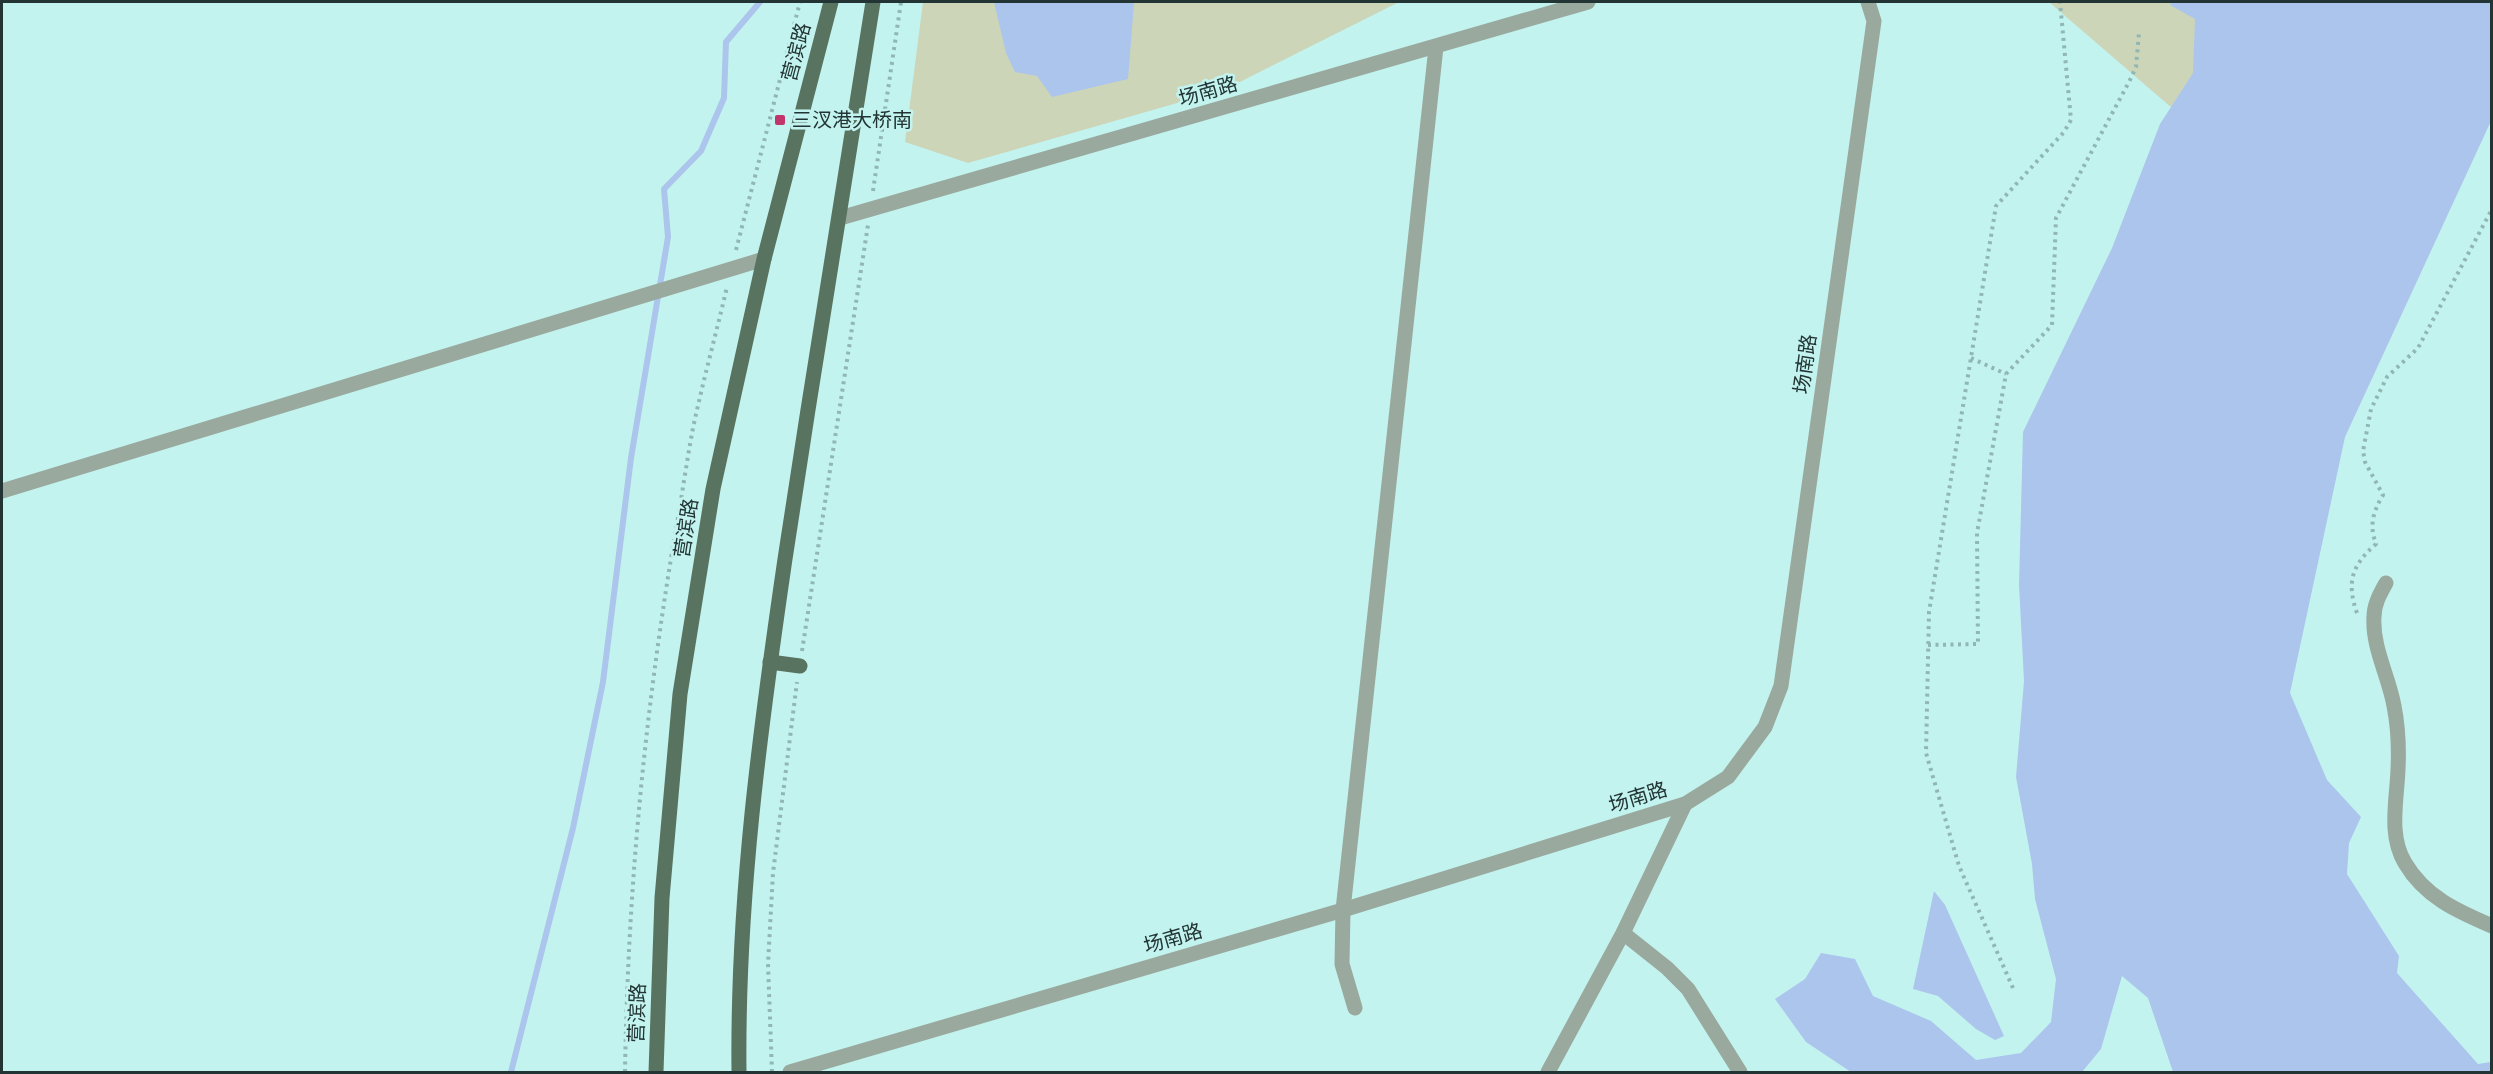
<svg xmlns="http://www.w3.org/2000/svg" width="2493" height="1074" font-family="'Playfair Display','Noto Sans SC',serif">
<rect width="100%" height="100%" fill="#c3f3ef"/>
<g fill="#cdd5b8">
<path d="M923,2H1399L1226,89L968,163L905,142Z"/>
<path d="M2049,2H2272L2194,127Z"/>
</g>
<g fill="#acc5ec">
<path d="M994,2H1132L1134,3L1128,79L1052,97L1037,76L1015,72L1006,53Z"/>
<path d="M2171,2H2491V121L2345,437L2290,693L2327,780L2361,817L2349,843L2347,874L2399,956L2397,973L2478,1064L2491,1062V1072H2173L2148,998L2122,976L2101,1049L2082,1072H1851L1806,1042L1775,999L1805,979L1821,953L1855,959L1873,996L1931,1021L1976,1060L2021,1053L2051,1022L2056,979L2035,899L2032,864L2016,777L2024,681L2019,585L2023,432L2112,248L2160,124L2193,73L2195,19L2170,5Z"/>
<path d="M1934,891L1945,905L2004,1036L1995,1040L1976,1029L1938,996L1913,989Z"/>
</g>
<g fill="none" stroke-linecap="round" stroke-linejoin="round">
<path stroke="#acc5ec" stroke-width="6" d="M511,1072L573,828L603,682L631,458L668,237L664,189L701,151L724,98L726,42L760,2"/>
<g stroke="#90b7b3" stroke-width="4" stroke-dasharray="3 4.5" stroke-linecap="butt">
<path d="M873,191L901,2"/>
<path d="M736,250L800,2"/>
<path d="M1971,358L2006,374"/>
<path d="M2357,613C2346,582 2352,565 2376,544C2369,525 2373,512 2383,495L2365,462L2363,451L2371,409L2387,377L2418,348L2492,209"/>
<path d="M1928,645L1978,644L1977,533L2006,374L2052,325L2056,218L2130,80L2136,67L2139,33"/>
<path d="M802,651L868,225"/>
<path d="M2013,988L1959,866L1926,753L1929,612L1996,206L2064,132L2071,120L2060,2"/>
<path d="M625,1072C628,890 644,720 674,540C681,503 686,465 693,428C703,381 716,334 727,287"/>
<path d="M772,1072L768,964L773,873L797,682"/>
</g>
<g stroke="#9aa99e" stroke-width="15">
<path d="M2386,583C2380,594 2374,604 2374,617C2372,647 2389,677 2394,706C2398,726 2399,748 2398,769C2397,800 2388,835 2405,863C2425,897 2457,911 2492,926"/>
<path d="M1623,933L1667,968L1688,989L1740,1072"/>
<path d="M1548,1072L1623,933L1685,804"/>
</g>
<g stroke="#9aa99e" stroke-width="15">
<path d="M840,218L1588,2"/>
<path d="M2,491L764,259"/>
<path d="M1355,1008L1342,964L1343,910L1436,47"/>
<path d="M790,1072L1343,910L1685,804L1728,777L1765,727L1781,686L1874,21L1868,2"/>
</g>
<g stroke="#597361" stroke-width="15">
<path d="M770,662L800,666"/>
<path d="M656,1072L662,898L680,694L713,489L764,259L831,2"/>
<path d="M739,1072C737,900 760,730 785,559C813,373 844,187 873,2"/>
</g>
</g>
<rect fill="#c1356a" stroke="#c3f3ef" stroke-width="2" x="774" y="114" width="12" height="12" rx="3"/>
<g text-anchor="middle" stroke-width="5" stroke-linejoin="round" paint-order="stroke">
<g font-size="20" fill="#223534" stroke="#c3f3ef">
<text transform="translate(796 52) rotate(-75)" y="7">营滨路</text>
<text transform="translate(1208 91) rotate(-16)" y="7">场南路</text>
<text transform="translate(1805 364) rotate(-82)" y="7">场南路</text>
<text transform="translate(686 528) rotate(-81)" y="7">营滨路</text>
<text transform="translate(1638 797) rotate(-17)" y="7">场南路</text>
<text transform="translate(1173 938) rotate(-16)" y="7">场南路</text>
<text transform="translate(637 1013) rotate(-88)" y="7">营滨路</text>
</g>
<g font-size="20" fill="#223534" stroke="#c3f3ef" text-anchor="start">
<text x="792" y="127">三汊港大桥南</text>
</g>
</g>
<rect width="2493" height="1074" fill="none" stroke="#223534" stroke-width="6"/>
</svg>
